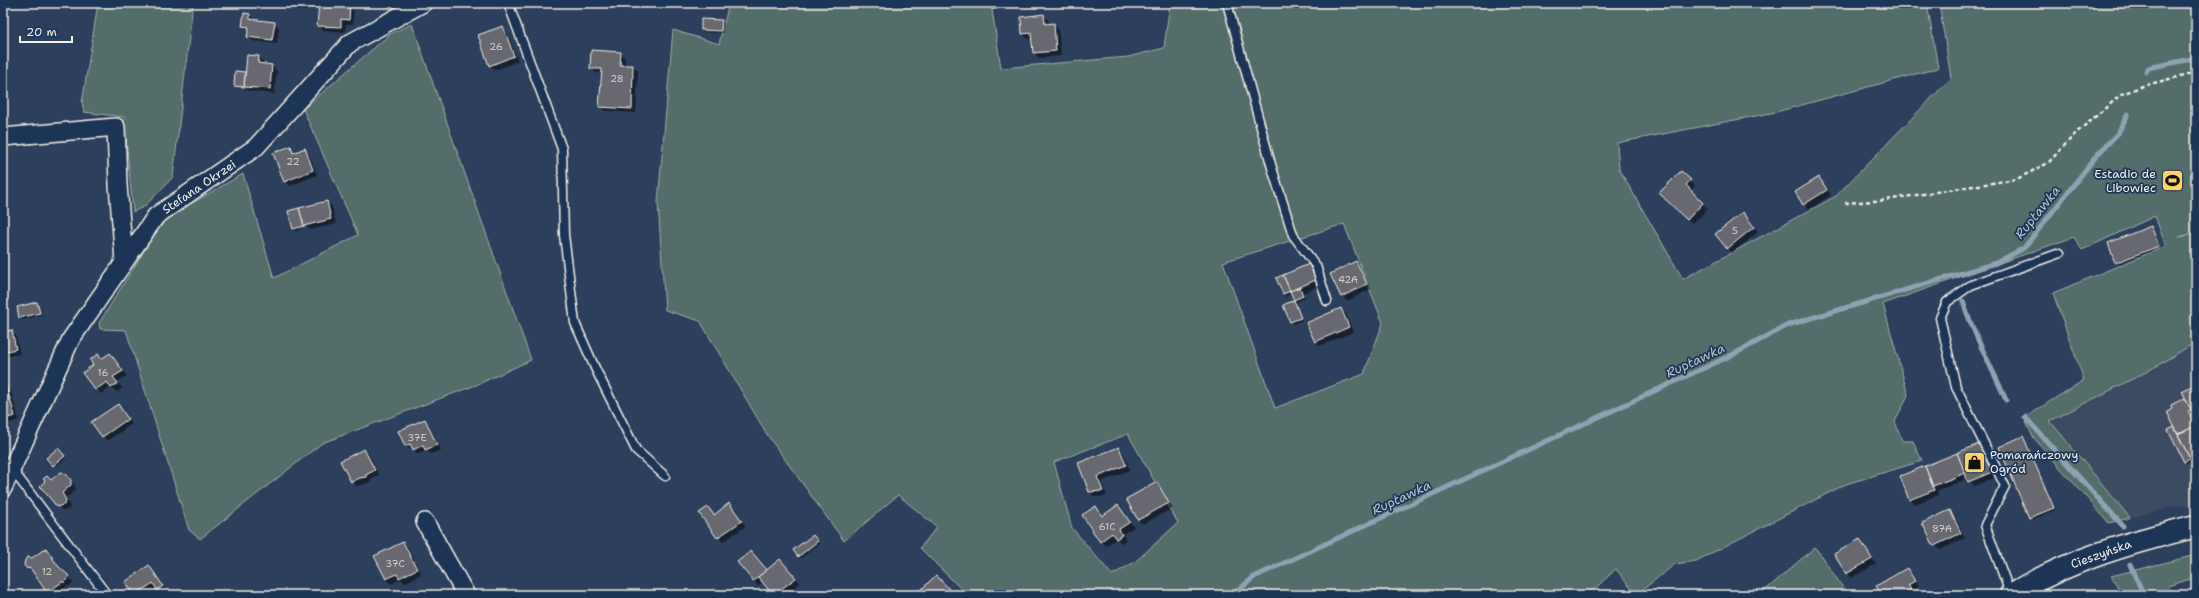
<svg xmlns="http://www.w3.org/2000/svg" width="2199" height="598" font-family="'Shantell Sans',sans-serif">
<rect width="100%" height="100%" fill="#2c3f5c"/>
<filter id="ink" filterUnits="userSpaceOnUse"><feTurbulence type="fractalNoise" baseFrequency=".025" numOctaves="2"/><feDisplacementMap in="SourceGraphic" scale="8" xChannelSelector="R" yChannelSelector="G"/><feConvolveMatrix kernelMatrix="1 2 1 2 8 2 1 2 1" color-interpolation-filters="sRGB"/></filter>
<g filter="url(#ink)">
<path fill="#3e4b62" d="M2196,342V503L2167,508L2130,518L2050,421L2148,371Z"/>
<g fill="#536d6a" stroke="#a4afa9" fill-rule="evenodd">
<path d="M98,3H193L173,177L145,206L133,212L124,117L84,112L82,103Z"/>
<path d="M729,3H991L1001,68L1128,57L1164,48L1170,3H1927L1938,68L1776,112L1617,143L1619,169L1683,279L1836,196L1951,78L1939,3H2196V232L2179,237L2196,234V342L2148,371L2050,421L2130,518L2109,523L2033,437L2024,418L2084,380L2053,293L2166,246L2155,216L2082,250L2074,237L1883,304L1908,395L1895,422L1902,441H1913L1922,461L1846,484L1696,561L1675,564L1636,595L1616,569L1588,595H967L920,548L937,527L898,495L844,541L768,436L700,321L665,310L658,202L673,30L719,44ZM1344,224L1383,323L1364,374L1275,408L1223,262ZM1128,434L1178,523L1135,562L1112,575L1072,528L1054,462Z"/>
<path d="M412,24L531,360L476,385L322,443L200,539L189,530L126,330L100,329L99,323L164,219L243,174L274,278L358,235L303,109L390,34Z"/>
<path d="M1815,547L1848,595H1760Z"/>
<path d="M2196,555V577L2169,586L2172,595H2123L2111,576Z"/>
</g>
<g fill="#0007">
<path d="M349,6L354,11L353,24H346L345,32L323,30L318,25Z"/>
<path d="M250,14L255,20L274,23L279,28L277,44L253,41L248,36L249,30L243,25Z"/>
<path d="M1044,16L1048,20L1049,24H1053L1058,29L1061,56L1039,58L1034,53L1033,38L1028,39L1023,34Z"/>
<path d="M722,21L724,23L723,33L704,32L702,30Z"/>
<path d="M503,27L507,32L518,61L495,70L490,65Z"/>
<path d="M620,53L625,58V66H633L638,71L636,113L605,111L600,106L602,73H596L591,68Z"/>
<path d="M258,57L263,62V65L272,66L277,71L274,94L250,91L235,85L245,73L246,75Z"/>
<path d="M290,147L296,153L304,150L309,154L317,175L290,186L285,181Z"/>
<path d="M1681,172L1695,186L1690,191L1708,209L1692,224L1661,193Z"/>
<path d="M1818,178L1831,195L1809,210L1796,193Z"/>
<path d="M327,202L332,207L336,224L310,230L306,226L296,231L293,228Z"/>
<path d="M1747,218L1758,232L1732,253L1728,248Z"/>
<path d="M2151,227L2160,248L2118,264L2116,262Z"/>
<path d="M1355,263L1360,268L1371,289L1347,301L1342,296Z"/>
<path d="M1309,265L1314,270L1320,285L1303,293L1305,298L1295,303L1302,320L1293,324L1284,305L1295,301L1292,293L1286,296L1284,294Z"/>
<path d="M37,303L41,315L23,320L18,308Z"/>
<path d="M1341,309L1346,314L1353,332L1320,346L1315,341Z"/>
<path d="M11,331L16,336L20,354L3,357V333Z"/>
<path d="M110,354L127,376L117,382L122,388L117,392L111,387L101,394L84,373Z"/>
<path d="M2196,385V414L2192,416L2196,424V464L2193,461L2187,464L2185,462L2174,428L2177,431L2172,406L2187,399Z"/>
<path d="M6,386L11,391L19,420L3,425V387Z"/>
<path d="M117,405L132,424L107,441L93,422Z"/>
<path d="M425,420L429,425L441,450L431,454L427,450L419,454L406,446Z"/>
<path d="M2023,437L2055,510L2032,520L2001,447Z"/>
<path d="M1981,445L1996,477L1974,486L1968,478L1937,491L1938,495L1915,504L1910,500L1901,476Z"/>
<path d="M1119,448L1123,453L1130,470L1101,482L1107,496L1095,497L1090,492L1079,464Z"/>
<path d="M364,450L369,455L379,475L371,479V482L357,486L352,481Z"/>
<path d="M60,451L66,458L56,467L47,458Z"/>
<path d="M71,480L75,486L76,490L66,498L70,506L69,509L63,511L58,506L51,481Z"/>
<path d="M1157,483L1173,508L1143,524L1138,520Z"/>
<path d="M729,505L746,526L723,542L701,514L714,516Z"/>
<path d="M1118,506L1134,527L1123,534L1126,540L1121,543L1117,538L1106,546L1101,541L1095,507L1103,516Z"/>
<path d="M1950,511L1955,516L1965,538L1940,550L1935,545Z"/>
<path d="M815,538L819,544L801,558L798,556Z"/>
<path d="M1860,540L1876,564L1851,578L1846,573Z"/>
<path d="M403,543L408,548L421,574L405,583L401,579L391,584L386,579L375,557Z"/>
<path d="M46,550L61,571L73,582L70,586H67L55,595H50L47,592L36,574L25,564Z"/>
<path d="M785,565L800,583L785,595H774L763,582L758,586L754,581L767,571Z"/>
<path d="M1907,569L1919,586L1912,590L1915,595H1882L1877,587Z"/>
<path d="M153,572L163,585L148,595H136L127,582Z"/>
<path d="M164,587L167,591L163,594L159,590Z"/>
</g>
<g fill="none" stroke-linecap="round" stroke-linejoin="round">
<g stroke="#8da3b3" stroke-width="5">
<path d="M2146,72L2148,68L2196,58"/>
<path d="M1963,301C1973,335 1992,367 2006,400"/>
<path d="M2025,417L2123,526"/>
<path d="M2130,565L2144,595"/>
<path d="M1233,595L1254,577L1734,354L1788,325L1996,263L2024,248L2097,155L2118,133L2128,114"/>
</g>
</g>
<g fill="#676870" stroke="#f4f1e8">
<path d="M319,3L350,5L349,20L341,19V27L317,26Z"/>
<path d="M244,13L250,14V19L275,22L272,40L247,37L249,27L242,26Z"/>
<path d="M1044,14L1045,24L1054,23L1056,51L1033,53L1031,33L1022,34L1021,17Z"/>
<path d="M701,19L722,20L721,31L701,30Z"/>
<path d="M503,26L514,56L489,66L478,35Z"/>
<path d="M591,50L621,52L620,65H633L632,109L599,107L602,69H590Z"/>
<path d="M247,55L259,56L258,63L272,65L270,89L244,87Z"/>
<path d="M235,71L245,72L244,87L234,86Z"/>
<path d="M291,146L293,153L305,148L313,170L284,182L273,153Z"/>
<path d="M1681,171L1691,180L1686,185L1703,203L1687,220L1659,193Z"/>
<path d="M1819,177L1827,190L1803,205L1795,192Z"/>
<path d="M327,201L331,219L304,226L299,208Z"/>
<path d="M299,208L304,226L293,229L288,211Z"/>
<path d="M1743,212L1754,227L1727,249L1715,234Z"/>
<path d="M2151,226L2159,246L2115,263L2108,243Z"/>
<path d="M1356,261L1367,284L1341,297L1330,274Z"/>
<path d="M1309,264L1316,280L1290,291L1283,275Z"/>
<path d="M1283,275L1290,291L1283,294L1276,278Z"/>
<path d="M1300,287L1303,296L1294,300L1290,291Z"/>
<path d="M1294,300L1301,318L1290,322L1283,305Z"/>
<path d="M37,302L40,313L19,318L17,307Z"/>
<path d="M1341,308L1349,327L1315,342L1306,323Z"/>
<path d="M12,330L16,349L3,352V332Z"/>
<path d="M110,353L123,371L113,377L118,383L111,388L107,382L95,390L82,373L93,365L90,360L98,354L101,359Z"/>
<path d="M2196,384V407L2191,410L2182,391Z"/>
<path d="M6,385L15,416L3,419V386Z"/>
<path d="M2185,398L2191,410L2188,411L2196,426L2178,434L2167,412L2172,409L2171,405Z"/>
<path d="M118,404L128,419L102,437L91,422Z"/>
<path d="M425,419L437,445L425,450L423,445L413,450L410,444L405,446L398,431Z"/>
<path d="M2196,426V458L2191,461L2178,434Z"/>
<path d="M2174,427L2190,459L2184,462L2168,430Z"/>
<path d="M2023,436L2054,508L2029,518L1999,447Z"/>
<path d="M1981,443L1992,472L1968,482L1957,453Z"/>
<path d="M1119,447L1126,465L1097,477L1103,491L1089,492L1078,463Z"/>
<path d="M58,448L65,456L53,466L46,458Z"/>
<path d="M364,449L375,470L366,475V477L360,478L351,482L340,461Z"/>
<path d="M1957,453L1965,473L1933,486L1925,466Z"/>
<path d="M1925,466L1934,490L1909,500L1900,476Z"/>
<path d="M61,472L66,474L71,480V485L62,493L66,500L65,504L57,507L40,486L45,481L43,479L47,476L51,480Z"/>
<path d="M1157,482L1169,503L1138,520L1126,499Z"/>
<path d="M729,503L742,521L717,538L699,513L708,507L714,515Z"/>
<path d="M1118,505L1130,522L1119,529L1122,535L1116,539L1112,533L1100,542L1082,515L1096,506L1102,516Z"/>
<path d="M1950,510L1961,533L1934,546L1922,523Z"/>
<path d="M813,535L818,541L798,557L793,550Z"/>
<path d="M1860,539L1872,559L1846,574L1834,554Z"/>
<path d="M403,542L417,569L399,578L397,574L386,579L374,556Z"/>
<path d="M46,548L58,566L69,576L65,582H62L47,593L31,569L26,568L24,565L25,560L28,557L32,558Z"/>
<path d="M751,551L767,570L753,581L737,562Z"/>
<path d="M780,559L796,578L773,595L758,577Z"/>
<path d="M149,565L163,586L157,590L153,583L135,595L125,582Z"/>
<path d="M1907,568L1915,581L1908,585L1914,594L1881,595L1876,586Z"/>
<path d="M936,575L953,593L952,595H916Z"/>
</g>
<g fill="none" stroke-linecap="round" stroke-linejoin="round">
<defs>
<g id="lane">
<path d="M508,3L562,149L564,235L575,323L595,368L636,450L665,476"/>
<path d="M1227,3L1272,168L1293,235L1316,266L1327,301"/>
<path d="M994,4V3"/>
<path d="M11,468L107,595"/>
<path d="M2013,592L2007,585L1985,525L2005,486L1956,387L1940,318L1947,302L1971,285L2060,253"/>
</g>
<g id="street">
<path d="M3,137L116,127L118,185L124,261"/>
<path d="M3,488L71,339L156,216L256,147L350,43L423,3"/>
<path d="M425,522L466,595"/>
</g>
<path id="secondary" d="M2011,595C2068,560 2132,542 2196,526"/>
</defs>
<use href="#lane" stroke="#f4f1e8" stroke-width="11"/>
<use href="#street" stroke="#f4f1e8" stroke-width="20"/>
<use href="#secondary" stroke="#f4f1e8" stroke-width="25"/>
<path stroke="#f4f1e8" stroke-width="2.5" stroke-dasharray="4 3" stroke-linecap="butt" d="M1845,203L1886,200L2017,179L2048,163L2076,133L2122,94L2143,86L2196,72"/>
<use href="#lane" stroke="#1d3557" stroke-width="8"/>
<use href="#street" stroke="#1d3557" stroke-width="17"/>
<use href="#secondary" stroke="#1d3557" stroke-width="22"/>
</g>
</g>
<defs>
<symbol id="stadium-square" viewBox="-11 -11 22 22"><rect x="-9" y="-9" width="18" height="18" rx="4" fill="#ffd166" stroke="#1d3557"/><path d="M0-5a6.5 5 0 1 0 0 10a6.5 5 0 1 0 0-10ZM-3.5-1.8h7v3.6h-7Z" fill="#111"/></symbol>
<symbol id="shop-square" viewBox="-11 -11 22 22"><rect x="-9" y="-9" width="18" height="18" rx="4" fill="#ffd166" stroke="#1d3557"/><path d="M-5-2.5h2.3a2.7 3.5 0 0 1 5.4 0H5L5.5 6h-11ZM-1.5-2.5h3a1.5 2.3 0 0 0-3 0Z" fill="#111"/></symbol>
</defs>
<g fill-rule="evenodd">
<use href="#stadium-square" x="2160" y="168" width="25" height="25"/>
<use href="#shop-square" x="1962" y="450" width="25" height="25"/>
</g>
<g text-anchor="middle" stroke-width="3.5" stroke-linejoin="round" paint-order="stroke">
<g font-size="10" fill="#d1cfca">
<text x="496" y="50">26</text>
<text x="617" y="82">28</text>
<text x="293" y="165">22</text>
<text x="1735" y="234">5</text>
<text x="1348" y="283">42A</text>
<text x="103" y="376">16</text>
<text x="417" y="441">37E</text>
<text x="1107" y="530">61C</text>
<text x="1942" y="532">87A</text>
<text x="395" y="567">37C</text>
<text x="47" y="575">12</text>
</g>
<g font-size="12" fill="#f4f1e8" stroke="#1d3557" text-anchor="end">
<text x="2156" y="178">Estadio de<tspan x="2156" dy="14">Libowiec</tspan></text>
<text x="1990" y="459" text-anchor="start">Pomarańczowy<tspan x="1990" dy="14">Ogród</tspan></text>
</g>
<g font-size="12" fill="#f4f1e8" stroke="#1d3557">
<text transform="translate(199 187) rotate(-34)" y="4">Stefana Okrzei</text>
<text transform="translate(2101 554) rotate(-20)" y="4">Cieszyńska</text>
</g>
<g font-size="13" font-style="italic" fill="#b8c4c9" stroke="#1d3557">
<text transform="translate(2037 212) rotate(-51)" y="5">Ruptawka</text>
<text transform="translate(1695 360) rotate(-25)" y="5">Ruptawka</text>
<text transform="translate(1401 497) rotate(-25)" y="5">Ruptawka</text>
</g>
</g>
<rect width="2199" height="598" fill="none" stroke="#1d3557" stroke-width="16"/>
<rect x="8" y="8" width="2183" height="582" fill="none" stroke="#f4f1e8" stroke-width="1.5" filter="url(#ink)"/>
<path d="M20 36v6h52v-6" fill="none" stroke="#f4f1e8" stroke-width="2"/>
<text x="26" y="36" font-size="12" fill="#f4f1e8" stroke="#1d3557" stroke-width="3" paint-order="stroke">20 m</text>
</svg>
